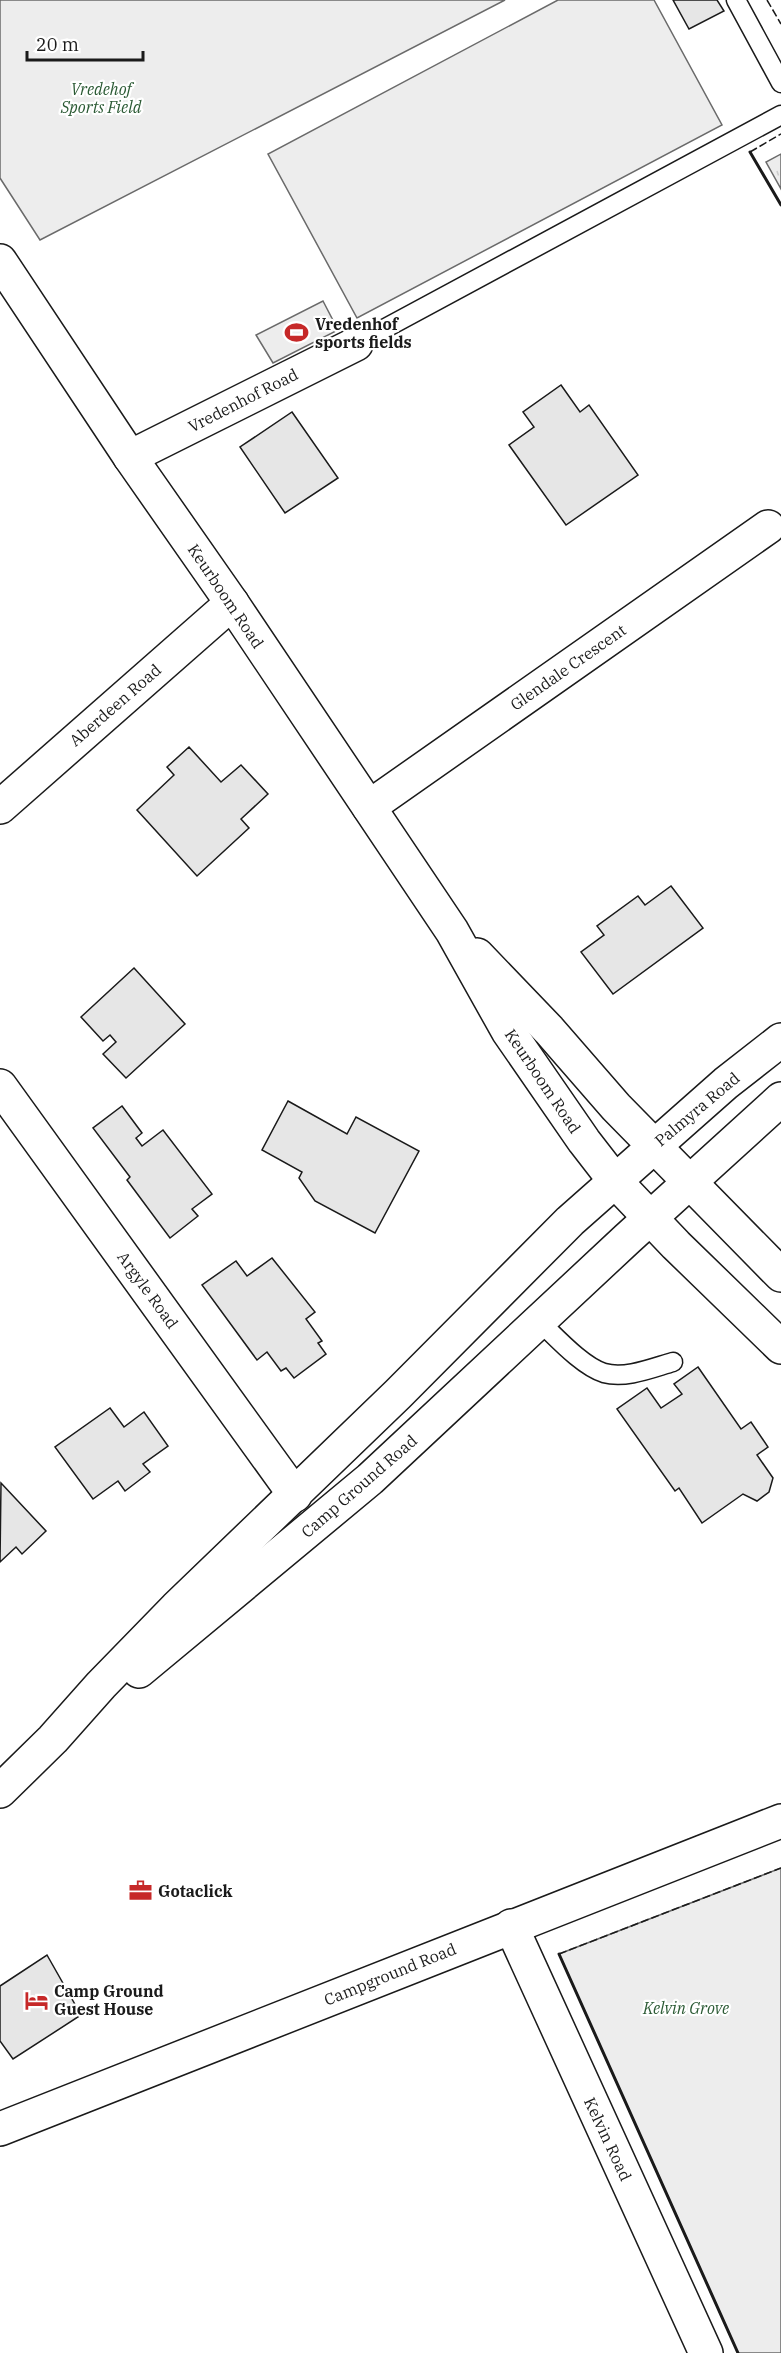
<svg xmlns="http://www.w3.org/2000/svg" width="781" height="2353" font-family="'IBM Plex Serif',serif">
<defs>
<pattern id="grass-tufts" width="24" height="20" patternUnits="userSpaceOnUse" patternTransform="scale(1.5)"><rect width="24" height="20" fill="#ededed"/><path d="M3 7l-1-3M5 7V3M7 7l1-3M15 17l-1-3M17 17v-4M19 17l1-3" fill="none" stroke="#cbcbcb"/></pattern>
</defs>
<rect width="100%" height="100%" fill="#fff"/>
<path fill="url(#grass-tufts)" stroke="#6a6a6a" stroke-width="1.5" d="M781,154V189L766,162Z"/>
<g fill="#ededed" stroke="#6a6a6a" stroke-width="1.5">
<path d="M0,0H505L40,240L0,178Z"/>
<path d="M558,0H654L722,125L357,318L268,154Z"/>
<path d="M323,301L338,330L273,363L256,335Z"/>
<path d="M781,1868V2353H738L559,1954Z"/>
</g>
<g fill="#e6e6e6" stroke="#1a1a1a" stroke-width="1.5">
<path d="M673,0H717L724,11L689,29Z"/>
<path d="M561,385L580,412L589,405L638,475L566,525L509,445L534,427L523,412Z"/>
<path d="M292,412L338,478L285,513L240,447Z"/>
<path d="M189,747L221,782L241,765L268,794L241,819L249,828L197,876L137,810L174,775L167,767Z"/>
<path d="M671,886L703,928L613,994L581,952L604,935L597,926L638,896L645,905Z"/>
<path d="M134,968L185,1024L126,1078L103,1054L116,1042L110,1035L103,1041L81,1017Z"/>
<path d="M288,1101L347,1134L356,1117L419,1151L375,1233L315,1201L299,1178L302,1172L262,1150Z"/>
<path d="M122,1106L142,1133L136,1138L142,1146L163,1130L212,1194L192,1209L198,1216L170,1238L127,1180L130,1177L93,1128Z"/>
<path d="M272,1258L315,1312L306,1319L322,1341L318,1343L326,1354L294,1378L286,1368L281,1371L267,1352L257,1360L202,1285L236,1261L247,1276Z"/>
<path d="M698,1367L741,1429L751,1422L768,1447L757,1455L773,1478L769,1492L757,1501L743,1494L702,1523L679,1488L675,1491L617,1409L647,1388L661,1408L682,1394L674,1384Z"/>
<path d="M110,1408L124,1427L144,1412L168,1446L143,1464L150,1472L125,1491L118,1481L93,1499L55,1447Z"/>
<path d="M1,1483L46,1531L22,1554L16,1547L0,1562Z"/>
<path d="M47,1955L81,2015L13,2059L0,2041V1986Z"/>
</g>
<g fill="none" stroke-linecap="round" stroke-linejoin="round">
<defs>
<g id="lane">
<path d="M736,0L781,83"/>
<path d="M356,344L781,115"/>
<path d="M539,1321C556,1337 582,1366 604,1373C626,1379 652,1368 673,1362"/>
</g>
<g id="street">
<path d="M130,457L356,344"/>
<path d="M0,807L232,603"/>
<path d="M369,807L768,527"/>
<path d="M0,1086L295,1495"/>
<path d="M511,1926L706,2353"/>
<path d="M0,2129L781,1821"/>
</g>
<g id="secondary">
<path d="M0,261L130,457L232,603L452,931L508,1031L584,1141L615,1181L676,1245L781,1347"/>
<path d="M477,955L549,1030L616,1107L781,1275"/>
</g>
<g id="primary">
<path d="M139,1671L370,1479L627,1239L781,1099"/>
<path d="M0,1791L53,1739L101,1685L176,1608L398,1394L570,1221L726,1083L781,1040"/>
</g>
</defs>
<use href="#lane" stroke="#1a1a1a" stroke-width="21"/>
<use href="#street" stroke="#1a1a1a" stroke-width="36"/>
<use href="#secondary" stroke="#1a1a1a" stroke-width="36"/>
<use href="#primary" stroke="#1a1a1a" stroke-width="36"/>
<use href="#lane" stroke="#fff" stroke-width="18"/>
<use href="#street" stroke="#fff" stroke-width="33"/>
<use href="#secondary" stroke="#fff" stroke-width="33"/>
<use href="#primary" stroke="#fff" stroke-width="33"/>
<g stroke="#1a1a1a" stroke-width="1.5" stroke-dasharray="8 3" stroke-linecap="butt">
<path d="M767,0L781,24"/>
<path d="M750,152L781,134"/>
<path d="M559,1954L781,1868"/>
</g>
<g stroke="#1a1a1a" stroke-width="3">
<path d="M750,152L781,205"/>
<path d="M559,1954L738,2353"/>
</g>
</g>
<defs>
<symbol id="stadium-bare" viewBox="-9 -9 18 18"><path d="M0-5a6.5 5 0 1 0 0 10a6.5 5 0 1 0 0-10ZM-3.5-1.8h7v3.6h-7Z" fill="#c62828" stroke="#fff" stroke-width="2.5" paint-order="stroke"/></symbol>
<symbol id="office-bare" viewBox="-9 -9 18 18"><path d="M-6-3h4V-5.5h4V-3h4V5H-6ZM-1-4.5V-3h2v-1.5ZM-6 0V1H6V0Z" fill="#c62828" stroke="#fff" stroke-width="2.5" paint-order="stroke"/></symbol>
<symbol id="hotel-bare" viewBox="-9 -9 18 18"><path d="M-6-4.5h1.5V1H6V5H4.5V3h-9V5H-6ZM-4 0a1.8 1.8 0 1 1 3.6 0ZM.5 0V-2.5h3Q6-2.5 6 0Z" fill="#c62828" stroke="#fff" stroke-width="2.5" paint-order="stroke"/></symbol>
</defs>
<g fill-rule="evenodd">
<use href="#stadium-bare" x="280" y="316" width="33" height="33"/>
<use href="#office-bare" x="124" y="1874" width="33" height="33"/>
<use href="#hotel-bare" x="20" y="1984" width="33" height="33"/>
</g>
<g text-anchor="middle" stroke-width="4.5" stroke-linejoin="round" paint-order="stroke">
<g font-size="16" font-style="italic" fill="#2b5a34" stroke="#fff">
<text x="101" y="95">Vredehof<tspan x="101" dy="18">Sports Field</tspan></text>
<text x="686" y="2014">Kelvin Grove</text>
</g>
<g font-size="16" font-weight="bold" fill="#1a1a1a" stroke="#fff" text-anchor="start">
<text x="315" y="330">Vredenhof<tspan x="315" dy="18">sports fields</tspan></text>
<text x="158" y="1897">Gotaclick</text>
<text x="54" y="1997">Camp Ground<tspan x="54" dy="18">Guest House</tspan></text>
</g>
<g font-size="16" fill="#1a1a1a" stroke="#fff">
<text transform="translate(243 400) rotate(-27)" y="6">Vredenhof Road</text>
<text transform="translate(226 596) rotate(56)" y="6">Keurboom Road</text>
<text transform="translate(568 667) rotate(-35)" y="6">Glendale Crescent</text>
<text transform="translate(115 705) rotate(-41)" y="6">Aberdeen Road</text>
<text transform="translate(543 1081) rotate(56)" y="6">Keurboom Road</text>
<text transform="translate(697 1109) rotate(-40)" y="6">Palmyra Road</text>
<text transform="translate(148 1290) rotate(54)" y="6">Argyle Road</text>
<text transform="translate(359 1486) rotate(-41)" y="6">Camp Ground Road</text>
<text transform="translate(390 1974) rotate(-22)" y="6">Campground Road</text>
<text transform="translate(608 2139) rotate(65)" y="6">Kelvin Road</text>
</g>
</g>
<path d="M27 51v9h116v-9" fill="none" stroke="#1a1a1a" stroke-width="3"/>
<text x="36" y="51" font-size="18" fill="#1a1a1a" stroke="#ffffff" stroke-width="4.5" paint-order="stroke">20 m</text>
</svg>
